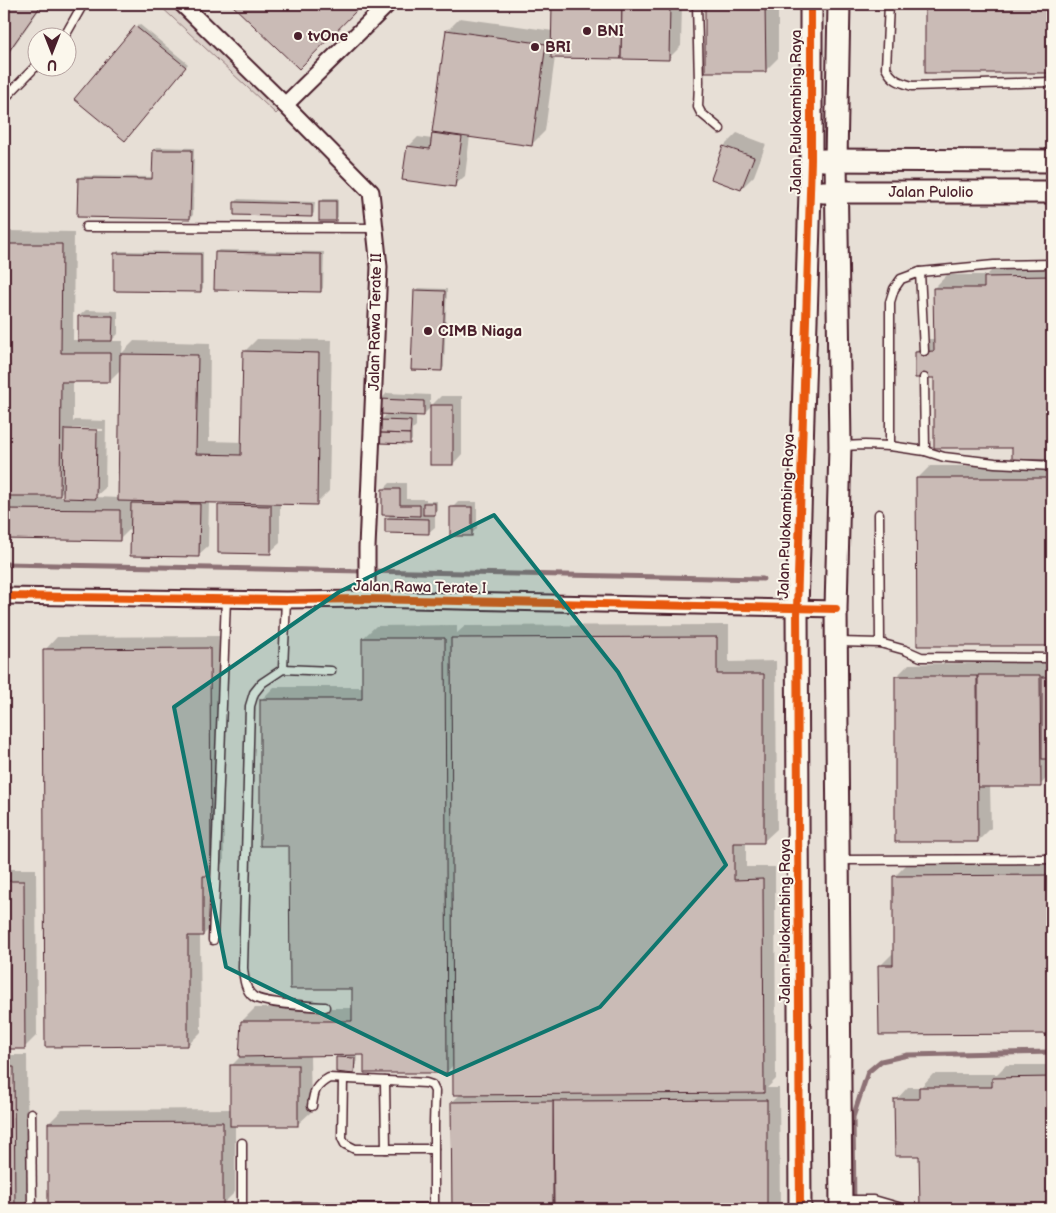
<svg xmlns="http://www.w3.org/2000/svg" width="1056" height="1213" font-family="'Balsamiq Sans',sans-serif">
<rect width="100%" height="100%" fill="#f4eee4"/>
<filter id="ink" filterUnits="userSpaceOnUse"><feTurbulence type="fractalNoise" baseFrequency=".02" numOctaves="2"/><feDisplacementMap in="SourceGraphic" scale="10" xChannelSelector="R" yChannelSelector="G"/><feConvolveMatrix kernelMatrix="1 2 1 2 8 2 1 2 1" color-interpolation-filters="sRGB"/></filter>
<g filter="url(#ink)">
<path fill="#e7dfd6" fill-rule="evenodd" d="M4,4H1052V1209H4ZM38,38H68V68H38Z"/>
<path fill="#dbd0c9" stroke="#92787a" d="M158,4H182L285,105L276,114Z"/>
<g fill="#0003" fill-rule="evenodd">
<path d="M4,4H43L4,60Z"/>
<path d="M233,4H362L299,67Z"/>
<path d="M553,4H682L681,46L668,59L555,57L545,131L532,144L470,136L465,176L455,185L408,147L418,137L432,139L433,134L436,131L447,31L460,18L553,31Z"/>
<path d="M706,4H778V58L765,71H706Z"/>
<rect x="926" y="4" width="126" height="68"/>
<path d="M139,24L188,64L128,137L76,99Z"/>
<path d="M737,133L766,144L754,176L741,189L712,178L724,146Z"/>
<path d="M157,147L194,148L193,215L190,218L79,178L82,176L154,177V150Z"/>
<path d="M238,199L315,202L314,213L311,216L236,202Z"/>
<path d="M323,199H338V217L335,220L320,202Z"/>
<path d="M7,231L74,232L73,340H79V316L86,310L118,311V334L111,341H123L122,353L134,341L210,343L209,441L243,442L244,352L257,339L332,340L329,491L316,504L280,503V543L270,552L220,505L223,502H209L208,546L198,555L132,527L119,540L4,538V234ZM121,369L119,498L95,497L105,488L106,421L75,420L73,422V380L109,381ZM73,428L103,429V431H73ZM64,490V497H57Z"/>
<path d="M219,250L324,252L323,288L320,291L216,252Z"/>
<path d="M118,251L203,252V288L200,291L116,254Z"/>
<path d="M998,264H1052V459H1014V446L935,376L916,352L929,339H935L934,288L947,275H987Z"/>
<path d="M418,288L447,289L444,367L442,370L415,291Z"/>
<path d="M387,393L430,395V407L441,396H462V454L453,464L431,407L423,415H416V426L412,430V440L409,443L381,420L388,413L381,399Z"/>
<path d="M930,466H1052V645H918L917,479Z"/>
<path d="M390,483H406V499H426V501H437V511L435,514V527L428,533L387,519L391,514L384,489Z"/>
<path d="M458,502H477V528L471,535L452,508Z"/>
<path d="M457,625V633L465,626L729,625V662L776,661L777,829L764,841L746,842V867H775L776,1079L767,1088H779L780,1209H453L452,1102L462,1093L454,1064L447,1072L366,1054H357L356,1070L353,1072L338,1057L341,1055H310L311,1112L298,1124L235,1125V1192L222,1205L49,1123L62,1110L231,1109V1066L240,1057L242,1021L255,1008H354V988L290,845L261,700L274,687H363V638L376,626Z"/>
<path d="M223,636L224,862L215,870L216,922L203,935H200L201,1032L188,1045L45,650L57,637Z"/>
<path d="M1052,662V773L1040,785L990,786L991,828L978,841L896,677L909,664Z"/>
<path d="M1052,863V1033L880,1034V966L893,953H895L894,877L907,864Z"/>
<path d="M4,869H36L37,1035L24,1048H4Z"/>
<path d="M4,1055H27L28,1209H4Z"/>
<path d="M1006,1065H1052V1206L921,1207L920,1154L896,1100L908,1087H921L933,1074H997Z"/>
</g>
<g fill="none" stroke-linecap="round" stroke-linejoin="round">
<g stroke="#8d7174" stroke-width="5">
<path d="M4,564L763,579"/>
<path d="M854,1209L853,1117L868,1072L881,1061L908,1055L1052,1052"/>
</g>
</g>
<g fill="#cabbb6" stroke="#4a1f2b">
<path d="M4,4H42L4,58Z"/>
<path d="M231,4H363L299,69Z"/>
<path d="M552,4H622L621,59L551,58Z"/>
<path d="M622,4H670L669,60L621,59Z"/>
<path d="M705,4H765L766,72H705Z"/>
<rect x="925" y="4" width="127" height="69"/>
<path d="M135,26L186,67L125,141L74,99Z"/>
<path d="M446,30L546,44L532,146L432,132Z"/>
<path d="M432,133L462,137L455,187L402,180L407,146L430,149Z"/>
<path d="M723,146L754,157L741,190L711,179Z"/>
<path d="M153,150H192L190,219L77,217L78,178L152,179Z"/>
<rect x="319" y="201" width="17" height="20"/>
<path d="M234,202L312,204V217L234,215Z"/>
<path d="M4,244H62L61,353H110V382H61L60,496H4Z"/>
<path d="M215,252L321,254V292L214,290Z"/>
<path d="M114,253L201,254V292L114,291Z"/>
<path d="M1052,276V460H1012V448H934V378H915V352L934,351L933,288H984V277Z"/>
<path d="M414,290L445,291L442,371L411,370Z"/>
<path d="M78,316H113L112,341H78Z"/>
<path d="M243,351L319,353L317,505L118,501L120,354L198,355L196,454L241,455Z"/>
<path d="M380,399L424,401V416L379,414Z"/>
<rect x="430" y="405" width="23" height="60"/>
<path d="M379,420L411,421L410,434L379,433Z"/>
<path d="M64,429L97,430L96,499L63,498Z"/>
<path d="M379,433L410,434V444L379,443Z"/>
<path d="M916,478H1052V646H917Z"/>
<path d="M382,489H400V505H420V516L382,515Z"/>
<path d="M131,503L200,504L199,557L130,556Z"/>
<rect x="423" y="503" width="12" height="12"/>
<path d="M218,505L271,506V554L218,553Z"/>
<rect x="450" y="507" width="22" height="29"/>
<path d="M4,509L120,510V541L4,539Z"/>
<path d="M385,518L429,519V534L385,533Z"/>
<path d="M717,637V674H764V843H734V880L763,879L764,1093L453,1095L451,638Z"/>
<path d="M362,638H445L447,1073H364V1055L239,1057L241,1021H352V989H290L289,846H260V699H362Z"/>
<path d="M210,648L211,876H203V936H188V1046L45,1047L43,649Z"/>
<path d="M978,675H1040L1041,787H978Z"/>
<path d="M895,676H977L978,842H895Z"/>
<rect x="1042" y="677" width="10" height="82"/>
<rect x="1050" y="784" width="2" height="42"/>
<path d="M1052,875V1034L879,1035L878,965H893V876Z"/>
<path d="M4,881H24L25,1049H4Z"/>
<path d="M336,1057L355,1058L354,1074L336,1072Z"/>
<rect x="230" y="1065" width="68" height="61"/>
<path d="M4,1067H14L15,1209H4Z"/>
<path d="M1052,1077V1207L920,1208L919,1156H895L894,1099H919V1087H992V1078Z"/>
<path d="M767,1100V1209H554L553,1101Z"/>
<path d="M553,1101V1209H452L451,1102Z"/>
<path d="M223,1122V1206L48,1207V1123Z"/>
</g>
<g fill="none" stroke-linecap="round" stroke-linejoin="round">
<defs>
<g id="lane">
<path d="M697,4L699,82L698,107L701,113L720,129"/>
<path d="M889,4L886,68C892,80 899,82 912,86L1052,82"/>
<path d="M63,38L66,34L83,4"/>
<path d="M4,99L38,64"/>
<path d="M86,227L376,228"/>
<path d="M920,272L924,351"/>
<path d="M842,446L865,445L890,446V302L894,289L901,279L920,272L994,265L1052,264"/>
<path d="M890,446L925,451L924,378"/>
<path d="M925,451L944,457L995,463L1052,466"/>
<path d="M838,642L880,643L879,514"/>
<path d="M880,643L905,650L921,657L1052,658"/>
<path d="M283,669L286,600"/>
<path d="M841,860L1052,859"/>
<path d="M213,940L226,599"/>
<path d="M325,1007C310,1006 265,1004 254,997C245,991 244,978 243,968L250,706L254,693L262,683L283,669L331,671"/>
<path d="M343,1079L342,1138L345,1144L355,1149H434"/>
<path d="M385,1081L386,1149"/>
<path d="M312,1106C314,1091 315,1086 329,1078L426,1083L432,1085L435,1091L434,1125V1209"/>
<path d="M31,1113L32,1209"/>
<path d="M242,1143V1209"/>
<path d="M843,1200H874L905,1209"/>
<path d="M294,1207L434,1208"/>
</g>
<g id="street">
<path d="M182,4L285,105L371,192L379,267L367,548V599"/>
<path d="M285,105L388,4"/>
<path d="M4,596L286,600L367,599L836,609"/>
</g>
<g id="secondary">
<path d="M839,4L836,160L840,446L836,609L841,1209"/>
<path d="M823,160L1052,161"/>
<path d="M823,192H1052"/>
<path d="M800,1209L797,609L811,160V4"/>
</g>
</defs>
<use href="#lane" stroke="#4a1f2b" stroke-width="11"/>
<use href="#street" stroke="#4a1f2b" stroke-width="19"/>
<use href="#secondary" stroke="#4a1f2b" stroke-width="25"/>
<use href="#lane" stroke="#fbf7ec" stroke-width="8"/>
<use href="#street" stroke="#fbf7ec" stroke-width="15"/>
<use href="#secondary" stroke="#fbf7ec" stroke-width="21"/>
<defs>
<g id="cycleway">
<path d="M4,596L286,600L367,599L836,609"/>
<path d="M800,1209L797,609L811,160V4"/>
</g>
</defs>
<use href="#cycleway" stroke="#fbf7ec" stroke-width="11"/>
<use href="#cycleway" stroke="#e8590c" stroke-width="8"/>
</g>
</g>
<path fill="#0f766e" fill-opacity="0.2" stroke="#0f766e" stroke-width="4" stroke-linejoin="round" d="M494,515L618,672L726,865L600,1007L447,1075L226,967L174,707L339,592Z"/>
<g fill="#4a1f2b" stroke="#fbf7ec" stroke-width="2">
<circle cx="587" cy="31" r="5"/>
<circle cx="298" cy="36" r="5"/>
<circle cx="535" cy="47" r="5"/>
<circle cx="428" cy="331" r="5"/>
</g>
<g text-anchor="middle" stroke-width="4" stroke-linejoin="round" paint-order="stroke">
<g font-size="15" font-weight="bold" fill="#4a1f2b" stroke="#fbf7ec" text-anchor="start">
<text x="597" y="36">BNI</text>
<text x="308" y="41">tvOne</text>
<text x="545" y="52">BRI</text>
<text x="438" y="336">CIMB Niaga</text>
</g>
<g font-size="15" fill="#4a1f2b" stroke="#fbf7ec">
<text transform="translate(796 112) rotate(-90)" y="5">Jalan Pulokambing Raya</text>
<text x="931" y="197">Jalan Pulolio</text>
<text transform="translate(375 322) rotate(-89)" y="5">Jalan Rawa Terate II</text>
<text transform="translate(786 516) rotate(-88)" y="5">Jalan Pulokambing Raya</text>
<text transform="translate(420 587) rotate(1)" y="5">Jalan Rawa Terate I</text>
<text transform="translate(785 921) rotate(-90)" y="5">Jalan Pulokambing Raya</text>
</g>
</g>
<rect width="1056" height="1213" fill="none" stroke="#fbf7ec" stroke-width="20"/>
<rect x="10" y="10" width="1036" height="1193" fill="none" stroke="#4a1f2b" stroke-width="2" filter="url(#ink)"/>
<g transform="translate(52 52) rotate(180)"><circle r="24" fill="#fbf7ec" stroke="#b4a19f"/>
<path d="M0-4L9 19L0 12L-9 19Z" fill="#4a1f2b"/>
<text y="-8" font-size="14" font-weight="bold" text-anchor="middle" fill="#4a1f2b">U</text>
</g>
</svg>
